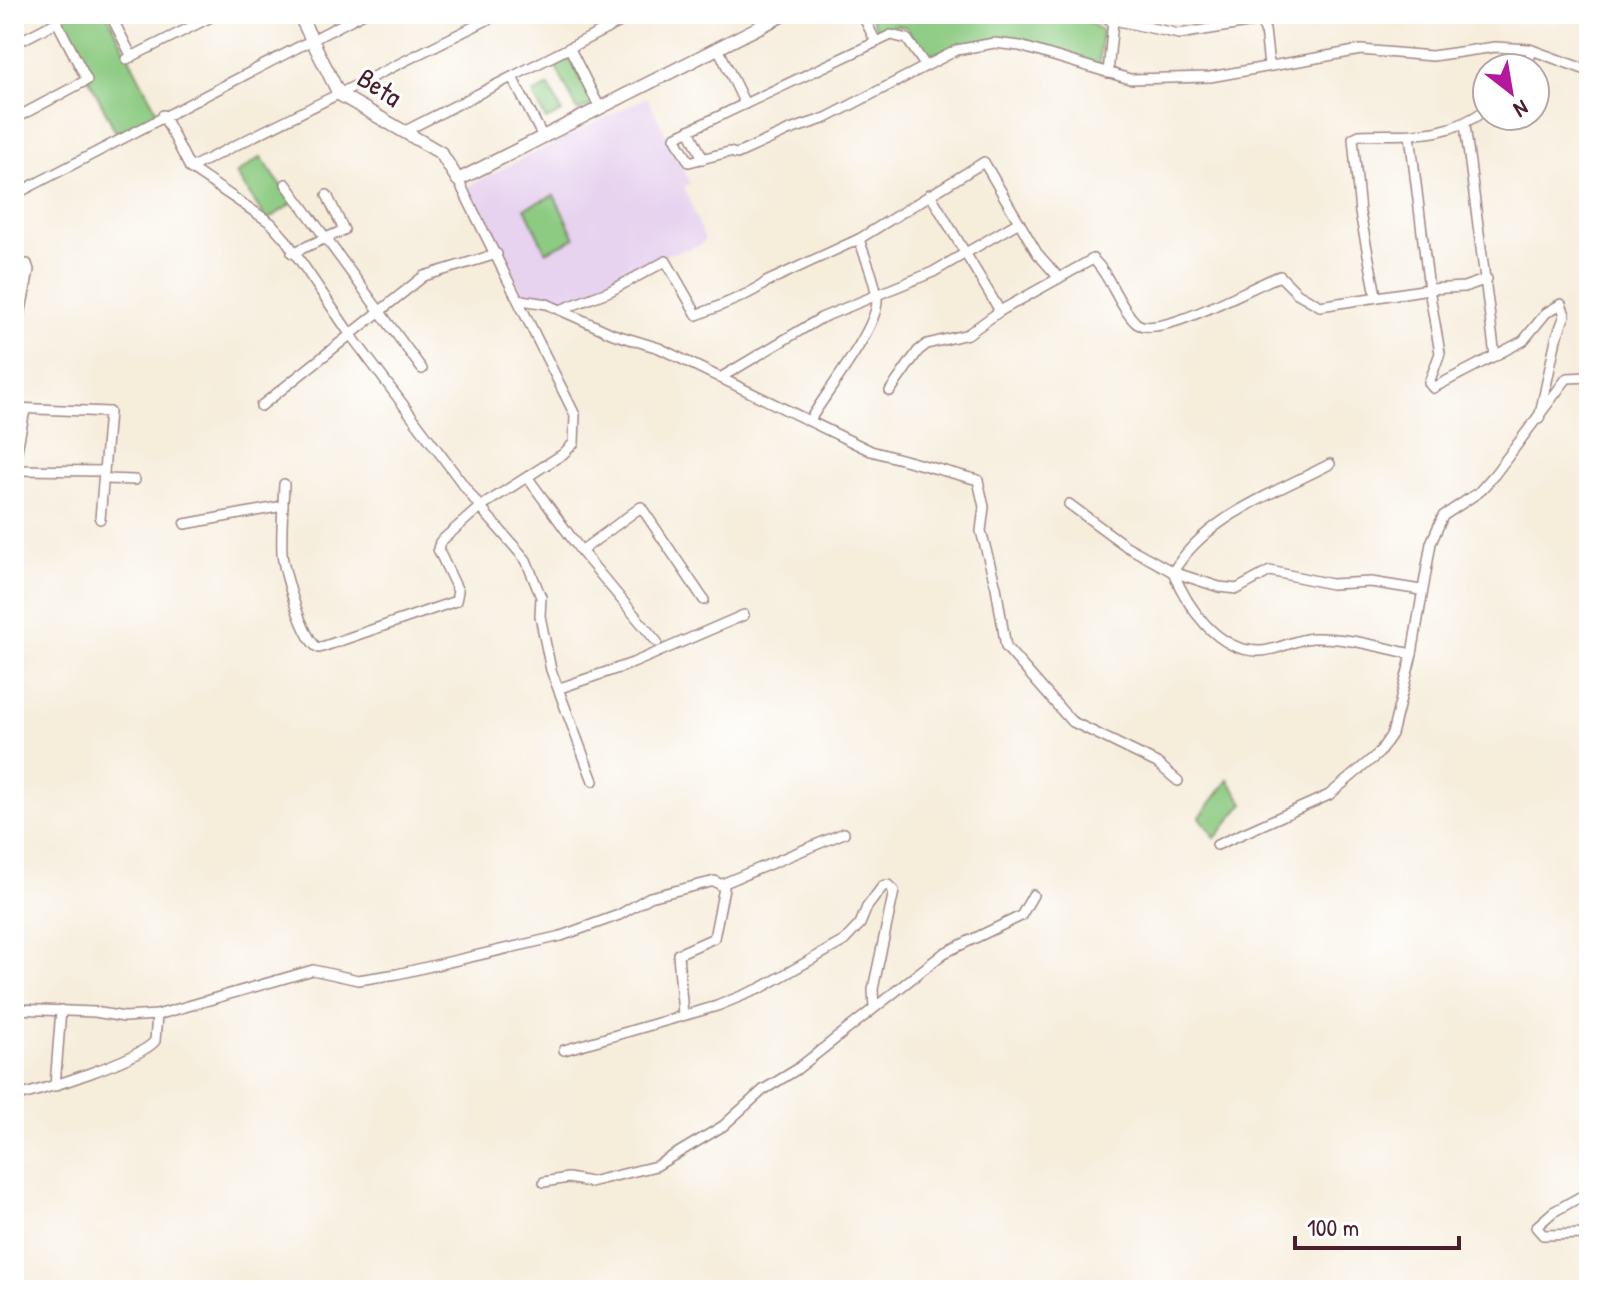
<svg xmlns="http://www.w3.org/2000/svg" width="1603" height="1304" font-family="'Patrick Hand',sans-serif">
<rect width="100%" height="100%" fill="#fff"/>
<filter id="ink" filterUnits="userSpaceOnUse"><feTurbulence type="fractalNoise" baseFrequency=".0125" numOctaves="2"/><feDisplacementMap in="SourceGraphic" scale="16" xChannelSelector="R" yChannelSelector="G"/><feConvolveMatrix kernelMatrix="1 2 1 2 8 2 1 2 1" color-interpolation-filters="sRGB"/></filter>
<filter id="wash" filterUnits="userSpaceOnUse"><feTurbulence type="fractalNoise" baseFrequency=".006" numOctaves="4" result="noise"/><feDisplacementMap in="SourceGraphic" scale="32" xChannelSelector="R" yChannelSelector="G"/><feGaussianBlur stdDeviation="1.8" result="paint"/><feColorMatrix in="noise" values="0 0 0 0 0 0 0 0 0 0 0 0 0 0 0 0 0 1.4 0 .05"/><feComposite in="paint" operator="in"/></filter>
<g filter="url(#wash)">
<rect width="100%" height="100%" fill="#f6eddb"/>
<path fill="#e7d2ef" d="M647,97L690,183L684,187L705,239L701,245L668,254L610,285L562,304L526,299L465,190L468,186Z"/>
<g fill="#8ccb81" stroke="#6b7556" stroke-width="2">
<path d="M56,14H107L158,114L117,134Z"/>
<path d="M869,14H1077L1102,31L1099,65L1095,66C1062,54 1027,37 991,40C974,41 934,57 924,54L906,27L896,25L882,31L876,28Z"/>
<path d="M571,57L594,104L578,111L555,65Z"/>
<path d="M549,86L562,112L546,120L533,94Z"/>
<path d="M261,157L293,203L267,220L236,174Z"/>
<path d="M554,195L575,238L546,252L525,208Z"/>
<path d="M1228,780L1244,803L1215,838L1200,817Z"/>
</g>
</g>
<g filter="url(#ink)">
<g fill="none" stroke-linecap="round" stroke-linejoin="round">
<defs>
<g id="street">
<path d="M110,14L132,57"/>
<path d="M862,14L875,40"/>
<path d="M1086,14L1179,34L1260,21L1265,30L1269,66"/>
<path d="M14,44L57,22L87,80L14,119"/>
<path d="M718,48L745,104"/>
<path d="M570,49L600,108"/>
<path d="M127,59L217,14"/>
<path d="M925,65L907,39L891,35L675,137L689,162L729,152L737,154L790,130L826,118L957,50L994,43L1020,46L1130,79L1210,77L1361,50L1432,56L1495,47L1529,49L1589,71"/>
<path d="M1526,68L1532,50"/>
<path d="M1108,73L1113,21"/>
<path d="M512,77L543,137"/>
<path d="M163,115L190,168L271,223L286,240L350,334L480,507L526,560L541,597L540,616L551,670L593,781"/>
<path d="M1465,125L1495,356"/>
<path d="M689,130L703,159"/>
<path d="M405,131L636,14"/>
<path d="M1410,135L1429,289L1464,287L1487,279"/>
<path d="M190,168L499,14"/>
<path d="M286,184L422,369"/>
<path d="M930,194L1000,311"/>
<path d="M14,195L362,14"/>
<path d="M292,253L344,230L327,195"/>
<path d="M14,264H27L29,270L14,345"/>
<path d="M1376,295L1360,213L1353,138L1359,135C1410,133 1443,141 1487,109"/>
<path d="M521,300L547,304L613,334L659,348L871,451L978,480L984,507L981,531L996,587L1006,647L1071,721L1157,763L1178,781"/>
<path d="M560,310L610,291L666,261L697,315C714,308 755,293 766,282L859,239L984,162L1037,253L1059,278"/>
<path d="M720,378L821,318L933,272L1019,222"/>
<path d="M890,391L918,351L927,344L968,334L1000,311L1093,259C1111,276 1117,304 1135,322C1155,343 1253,285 1280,276L1297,293L1320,306L1429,289L1440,353L1429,383L1433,388L1523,341L1546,313L1561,304L1565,315L1556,339L1539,419"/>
<path d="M261,406L424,276L497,254"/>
<path d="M14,408L109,412L100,519"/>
<path d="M810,420C825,394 878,328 877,300C876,281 865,258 859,239"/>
<path d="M1330,464C1275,493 1206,516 1173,572C1187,606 1217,652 1260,651C1278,651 1296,638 1314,638C1346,637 1381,647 1412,654"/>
<path d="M14,465L25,410"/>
<path d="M14,470L104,471"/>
<path d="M528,478L581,551L657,642"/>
<path d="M104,479L135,480"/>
<path d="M284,484C283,507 281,530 282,553C283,570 304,644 319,648L456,601L458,591L438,549L440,542L480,507L563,454L574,443L575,415L458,180"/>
<path d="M1069,504L1126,546L1173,572L1219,587L1237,589L1270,571L1331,584L1371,582L1421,590"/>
<path d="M185,524L283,506"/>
<path d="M581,551L641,507L704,600"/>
<path d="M560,688L633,663L744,615"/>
<path d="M1217,845L1329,795L1379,753L1392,734L1412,654L1431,543L1443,516L1479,492L1495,474L1567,378L1589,377"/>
<path d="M722,884L844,833"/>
<path d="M14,1009L95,1012L124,1017L157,1015L313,970L358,980L397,974L561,936L619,915L650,897L715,881L724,888L714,938L678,954L683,1015"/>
<path d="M564,1050L717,1006L761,988L844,941L860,924L867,907L883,886L888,885L894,891L873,989L874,1008"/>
<path d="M55,1086L61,1010"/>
<path d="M14,1097C42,1090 139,1060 155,1041L157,1015"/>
<path d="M544,1182L568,1178L590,1182L656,1166L723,1126L763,1090L796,1070L944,953L1021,916L1033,895"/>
<path d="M1589,1192L1553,1212L1536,1227L1543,1235L1589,1234"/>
</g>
<path id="secondary" d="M299,14L339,94L441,153L458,180L785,14"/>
</defs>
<use href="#street" stroke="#a08683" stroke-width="12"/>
<use href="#secondary" stroke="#a08683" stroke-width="15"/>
<use href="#street" stroke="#fff" stroke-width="9"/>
<use href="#secondary" stroke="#fff" stroke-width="12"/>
</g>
</g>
<g text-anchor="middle" stroke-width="6" stroke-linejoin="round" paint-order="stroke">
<g font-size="28" fill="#4a1f2b" stroke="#fff">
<text transform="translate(380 87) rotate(33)" y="10">Beta</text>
</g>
</g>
<rect width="1603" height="1304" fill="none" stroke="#fff" stroke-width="48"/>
<g transform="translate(1511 92) rotate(149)"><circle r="38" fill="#ffffff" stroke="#b7a5aa" stroke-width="2"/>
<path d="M0-6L14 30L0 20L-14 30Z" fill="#b5179e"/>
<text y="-12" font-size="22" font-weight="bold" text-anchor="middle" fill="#4a1f2b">N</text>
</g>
<path d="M1295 1236v12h164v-12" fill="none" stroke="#4a1f2b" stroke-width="4"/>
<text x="1307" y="1236" font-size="24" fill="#4a1f2b" stroke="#ffffff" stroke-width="6" paint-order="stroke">100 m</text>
</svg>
